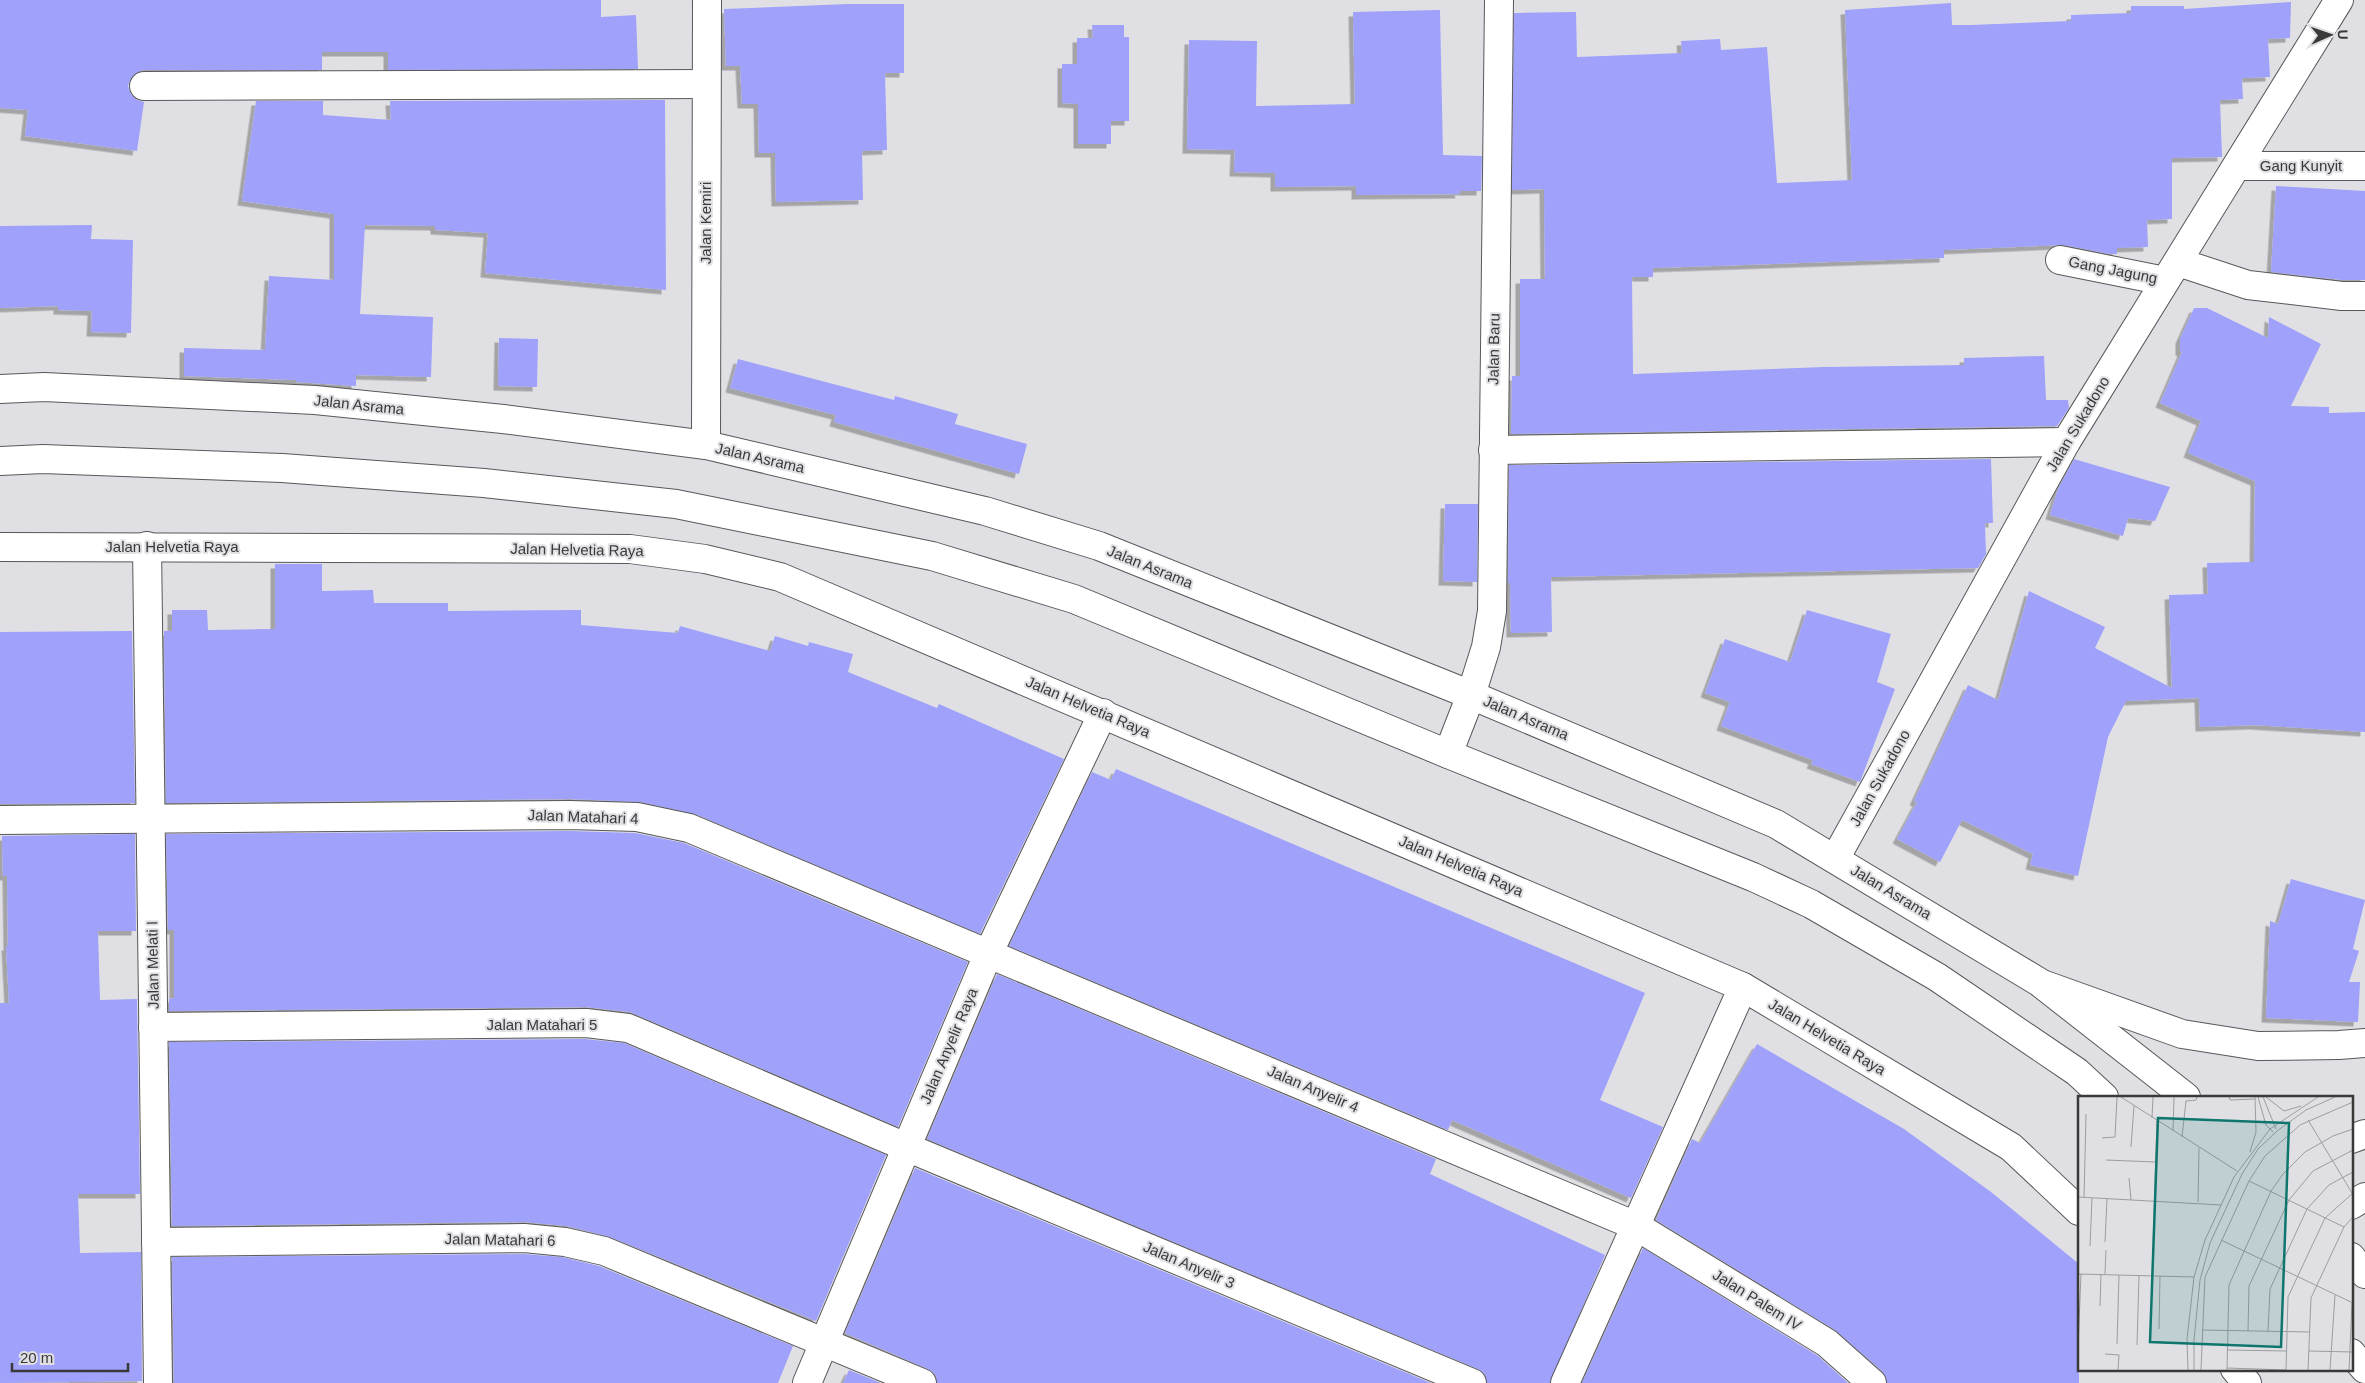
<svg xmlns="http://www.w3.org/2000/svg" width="2365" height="1383" font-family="Arial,sans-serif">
<defs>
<filter id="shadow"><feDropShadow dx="-4.5" dy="4.5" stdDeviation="0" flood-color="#0004"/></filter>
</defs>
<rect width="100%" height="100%" fill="#e0e0e4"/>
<g fill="#9fa1fb" filter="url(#shadow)">
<path d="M0,0H601V17L636,15L638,69L388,70V52H322V70H143L136,73L131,78L128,86L131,94L137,100L144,102L137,151L25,136L28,110L0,108Z"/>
<path d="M2291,2L2290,38L2268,39L2270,77L2242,78L2243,99L2220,100L2222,157L2172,158V219L2147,220L2148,247L2117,248V254H2110L2063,245L1944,250V258L1653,268V277H1632L1633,374L1824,367L1964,365V358L2044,356L2046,400H2068L2069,408L2057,426L1511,434L1512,376H1520V279H1545L1544,189L1512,190L1514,13L1576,12L1577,57L1682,53L1681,41L1720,39L1721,50L1767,47L1777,183L1852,180L1845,10L1951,3L1952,25H1971L2071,21V15L2131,13V6H2184V9Z"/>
<path d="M848,4H904V73H885L887,150L862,151L863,200L776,202L775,153H759L758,104H742L740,66H726L724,9Z"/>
<path d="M1440,10L1443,155L1482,156L1481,191H1459L1460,194L1356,195V186L1275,187V173L1234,172L1235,150L1187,149L1189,40L1257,41L1256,106L1355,104L1353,12Z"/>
<path d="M1092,25H1124V37H1129V121H1111V144H1078V104L1062,103V64H1077V38H1093Z"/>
<path d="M665,100L666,290L485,273L488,233L435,230V226L365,225L360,314L433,317L431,377L356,375V386L296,382V380L184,376V348L265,350L269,276L334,280V214L242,201L256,101H323V115L391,120L390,101Z"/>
<path d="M2276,186L2365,191V280H2343L2271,272Z"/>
<path d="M92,225L91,239L133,240L131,333L91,332L92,311L58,310V306L0,308V226Z"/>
<path d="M2194,308H2207L2268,338L2269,317L2321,344L2291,406L2329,407V413L2365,412V732L2254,725L2200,727L2199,698L2126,701L2108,737L2078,876L2030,865L2033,854L1962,820L1940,862L1897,839L1917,802L1914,801L1968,685L1998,700L2029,591L2105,627L2095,648L2172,688L2169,595L2208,594L2207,563L2254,562L2255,481L2188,453L2201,421L2160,403L2182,352L2180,351V339Z"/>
<path d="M499,338L538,339L537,387L498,386Z"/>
<path d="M738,359L894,400L895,396L958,414L955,424L1027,444L1019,474L834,422L836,415L730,388Z"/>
<path d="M1991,459L1993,523H1985L1986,554L1978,568L1551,577L1552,632L1511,633L1510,583H1508L1509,465Z"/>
<path d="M2074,459L2170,487L2155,521L2128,518L2123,536L2050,515L2058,489Z"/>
<path d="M1445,504H1478L1477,582L1443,581Z"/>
<path d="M275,564H322V591L373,590L374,603H448V611L581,610V625L678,633L680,626L770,651L775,636L808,646L809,642L853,654L848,672L937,708L939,704L1064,759L980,934L695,814L640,802L570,799L166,803L164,631H172V610H207L208,630L275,629Z"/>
<path d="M1807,610L1891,634L1877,682L1895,689L1860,782L1811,764L1813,760L1721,726L1730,702L1705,693L1725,639L1790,662Z"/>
<path d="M132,631L135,803L0,804V632Z"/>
<path d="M1116,769L1645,993L1600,1100L1663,1127L1631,1198L1452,1120L1448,1130L1009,946L1092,772L1111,780Z"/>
<path d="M570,831L635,833L684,843L968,962L898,1127L630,1012L586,1007L169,1011V999L174,998V930H168L166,834Z"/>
<path d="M135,834L136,931H98L100,1000L137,999L140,1194H78L80,1253L141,1252L142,1381L0,1383V1003H9L6,946H8L7,876H3L2,836Z"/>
<path d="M2291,879L2365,900L2353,949L2359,951L2349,982H2360L2358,1022L2266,1018L2270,921L2278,924Z"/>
<path d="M997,974L1436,1159L1430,1174L1605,1255L1550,1383H1487L1485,1374L1478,1369L927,1139Z"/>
<path d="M585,1039L624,1043L886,1155L816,1321L610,1237L567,1226L524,1222L172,1226L169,1042Z"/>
<path d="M1757,1044L1904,1129L1991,1192L2079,1264V1383H1887L1882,1371L1835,1330L1656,1220L1692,1139L1700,1143Z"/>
<path d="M915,1168L1431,1383H937L935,1374L928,1369L845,1333Z"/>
<path d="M1643,1248L1818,1356L1848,1383H1582Z"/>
<path d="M523,1254L562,1257L599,1266L793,1346L778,1383H174L172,1257Z"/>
<path d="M849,1370L881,1383H843Z"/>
</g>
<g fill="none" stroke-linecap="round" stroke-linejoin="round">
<defs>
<g id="street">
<path d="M144,86L706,84"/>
<path d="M2237,166H2365"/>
<path d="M2060,260L2165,281"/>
<path d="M2178,262L2248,285L2342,296H2365"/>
<path d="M706,445L707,0"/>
<path d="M1493,450L2066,442"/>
<path d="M147,546L158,1383"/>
<path d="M0,547L630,549L705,559L780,577L1743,987L2011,1147L2079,1211"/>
<path d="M0,820L570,815L637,817L689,828L1636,1226L1827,1343L1872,1383"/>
<path d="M153,1027L586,1023L628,1028L906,1147L1472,1383"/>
<path d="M156,1242L524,1238L565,1242L604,1251L922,1383"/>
<path d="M2235,1369L2247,1383"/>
<path d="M807,1383L989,952L1103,713"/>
<path d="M1565,1383L1743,987"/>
</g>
<g id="secondary">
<path d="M1471,695L1486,647L1492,611L1499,0"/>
<path d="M1835,859L2066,442L2339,0"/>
</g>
<g id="primary">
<path d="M2045,985L2182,1034L2258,1046L2339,1045L2365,1043"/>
<path d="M2351,1139L2365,1134"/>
<path d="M2351,1205L2365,1197"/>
</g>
<g id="highway">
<path d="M0,389L44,387L315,400L503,419L706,445L985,511L1099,546L1471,695L1776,824L2039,982L2186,1097"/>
<path d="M0,461L43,459L282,468L484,483L676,504L932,556L1074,599L1448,754L1753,877L1811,904L1937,977L2077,1072L2104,1097"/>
<path d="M1448,754L1471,695"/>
<path d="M2351,1257L2365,1274"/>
<path d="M2351,1353L2365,1369"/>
</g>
</defs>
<use href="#street" stroke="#58585b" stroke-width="30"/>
<use href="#secondary" stroke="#58585b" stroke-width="30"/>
<use href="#primary" stroke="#58585b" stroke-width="30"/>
<use href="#highway" stroke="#58585b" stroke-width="30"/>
<use href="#street" stroke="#fff" stroke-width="28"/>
<use href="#secondary" stroke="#fff" stroke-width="28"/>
<use href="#primary" stroke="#fff" stroke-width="28"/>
<use href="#highway" stroke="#fff" stroke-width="28"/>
</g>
<g text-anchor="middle" stroke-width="4" stroke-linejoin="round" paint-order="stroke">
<g font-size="15" fill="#39393a" stroke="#e0e0e4">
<text x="2301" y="171">Gang Kunyit</text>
<text transform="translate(706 223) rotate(-90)" y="5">Jalan Kemiri</text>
<text transform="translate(2113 270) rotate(11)" y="5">Gang Jagung</text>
<text transform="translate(1494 349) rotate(-89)" y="5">Jalan Baru</text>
<text transform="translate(359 405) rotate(6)" y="5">Jalan Asrama</text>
<text transform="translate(2078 424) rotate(-59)" y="5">Jalan Sukadono</text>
<text transform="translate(760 458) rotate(13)" y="5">Jalan Asrama</text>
<text x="172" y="552">Jalan Helvetia Raya</text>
<text transform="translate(577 550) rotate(1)" y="5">Jalan Helvetia Raya</text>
<text transform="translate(1150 567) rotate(22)" y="5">Jalan Asrama</text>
<text transform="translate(1088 707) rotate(23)" y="5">Jalan Helvetia Raya</text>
<text transform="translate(1526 718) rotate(23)" y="5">Jalan Asrama</text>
<text transform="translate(1880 778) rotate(-61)" y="5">Jalan Sukadono</text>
<text transform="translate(583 817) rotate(2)" y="5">Jalan Matahari 4</text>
<text transform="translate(1461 866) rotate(23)" y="5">Jalan Helvetia Raya</text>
<text transform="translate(1891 892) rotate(31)" y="5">Jalan Asrama</text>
<text transform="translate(153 965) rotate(-91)" y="5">Jalan Melati I</text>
<text x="542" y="1030">Jalan Matahari 5</text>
<text transform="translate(1827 1037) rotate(31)" y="5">Jalan Helvetia Raya</text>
<text transform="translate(949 1046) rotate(-67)" y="5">Jalan Anyelir Raya</text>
<text transform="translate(1313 1089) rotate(23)" y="5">Jalan Anyelir 4</text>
<text transform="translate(500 1240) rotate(1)" y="5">Jalan Matahari 6</text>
<text transform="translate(1189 1265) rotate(23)" y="5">Jalan Anyelir 3</text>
<text transform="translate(1757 1300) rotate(32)" y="5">Jalan Palem IV</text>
</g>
</g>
<g transform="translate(2078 1096)">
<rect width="275" height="275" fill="#e0e0e4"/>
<path fill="none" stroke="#9d9da0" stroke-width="1" d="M43,1L159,75M151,1L152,4L177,3M180,1L188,29L195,36M185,1L198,33M188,1L206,15L223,10M74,22L75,1M230,24L274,97M95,35L96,1M104,41L108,5L118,4L119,1M24,42L37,41L39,1M53,51L56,10M172,56L178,36L177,1M28,64L77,66M51,82L53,104M171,85L266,131M0,101L143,109M6,102L8,18M120,106L121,52M143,144L275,207M27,146L29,103M12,150L14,102M0,178L116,181M27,178L28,154M74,179L79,24M22,210L23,178M81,233L82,180M124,234L232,236M170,235L171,190L211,104L235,75L275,54M190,236L192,193L229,113L251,89L275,76M39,248L41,179M59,249L61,179M0,252L3,178M149,254L209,255M231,255L275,256M27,258L41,259L40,274M149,272L208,274M110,274L109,243L116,181L127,144L156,81L192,33L240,1M116,274V244L122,184L132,147L164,78L180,53L199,35L228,14L257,1M123,274L127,181L171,85L187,60L222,29L275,6M149,274L151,189L193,95L205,78L227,56L255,40L275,33M208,274L210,201L247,122L275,97M230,274L233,202L266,131L275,121M252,274L257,199M271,274L274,207"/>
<path fill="#0f766e" fill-opacity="0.15" stroke="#0f766e" stroke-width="2.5" d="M80,22L211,27L203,251L72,246Z"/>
<rect width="275" height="275" fill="none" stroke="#39393a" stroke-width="2.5"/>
</g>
<g transform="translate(2330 35) rotate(88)" stroke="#e0e0e4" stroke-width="4" paint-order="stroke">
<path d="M0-4L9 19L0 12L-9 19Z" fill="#39393a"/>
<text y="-8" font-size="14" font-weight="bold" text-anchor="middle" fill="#39393a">U</text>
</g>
<path d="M12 1363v8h116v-8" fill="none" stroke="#39393a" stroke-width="2.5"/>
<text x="20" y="1363" font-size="15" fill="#39393a" stroke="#e0e0e4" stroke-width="4" paint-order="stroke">20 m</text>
</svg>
